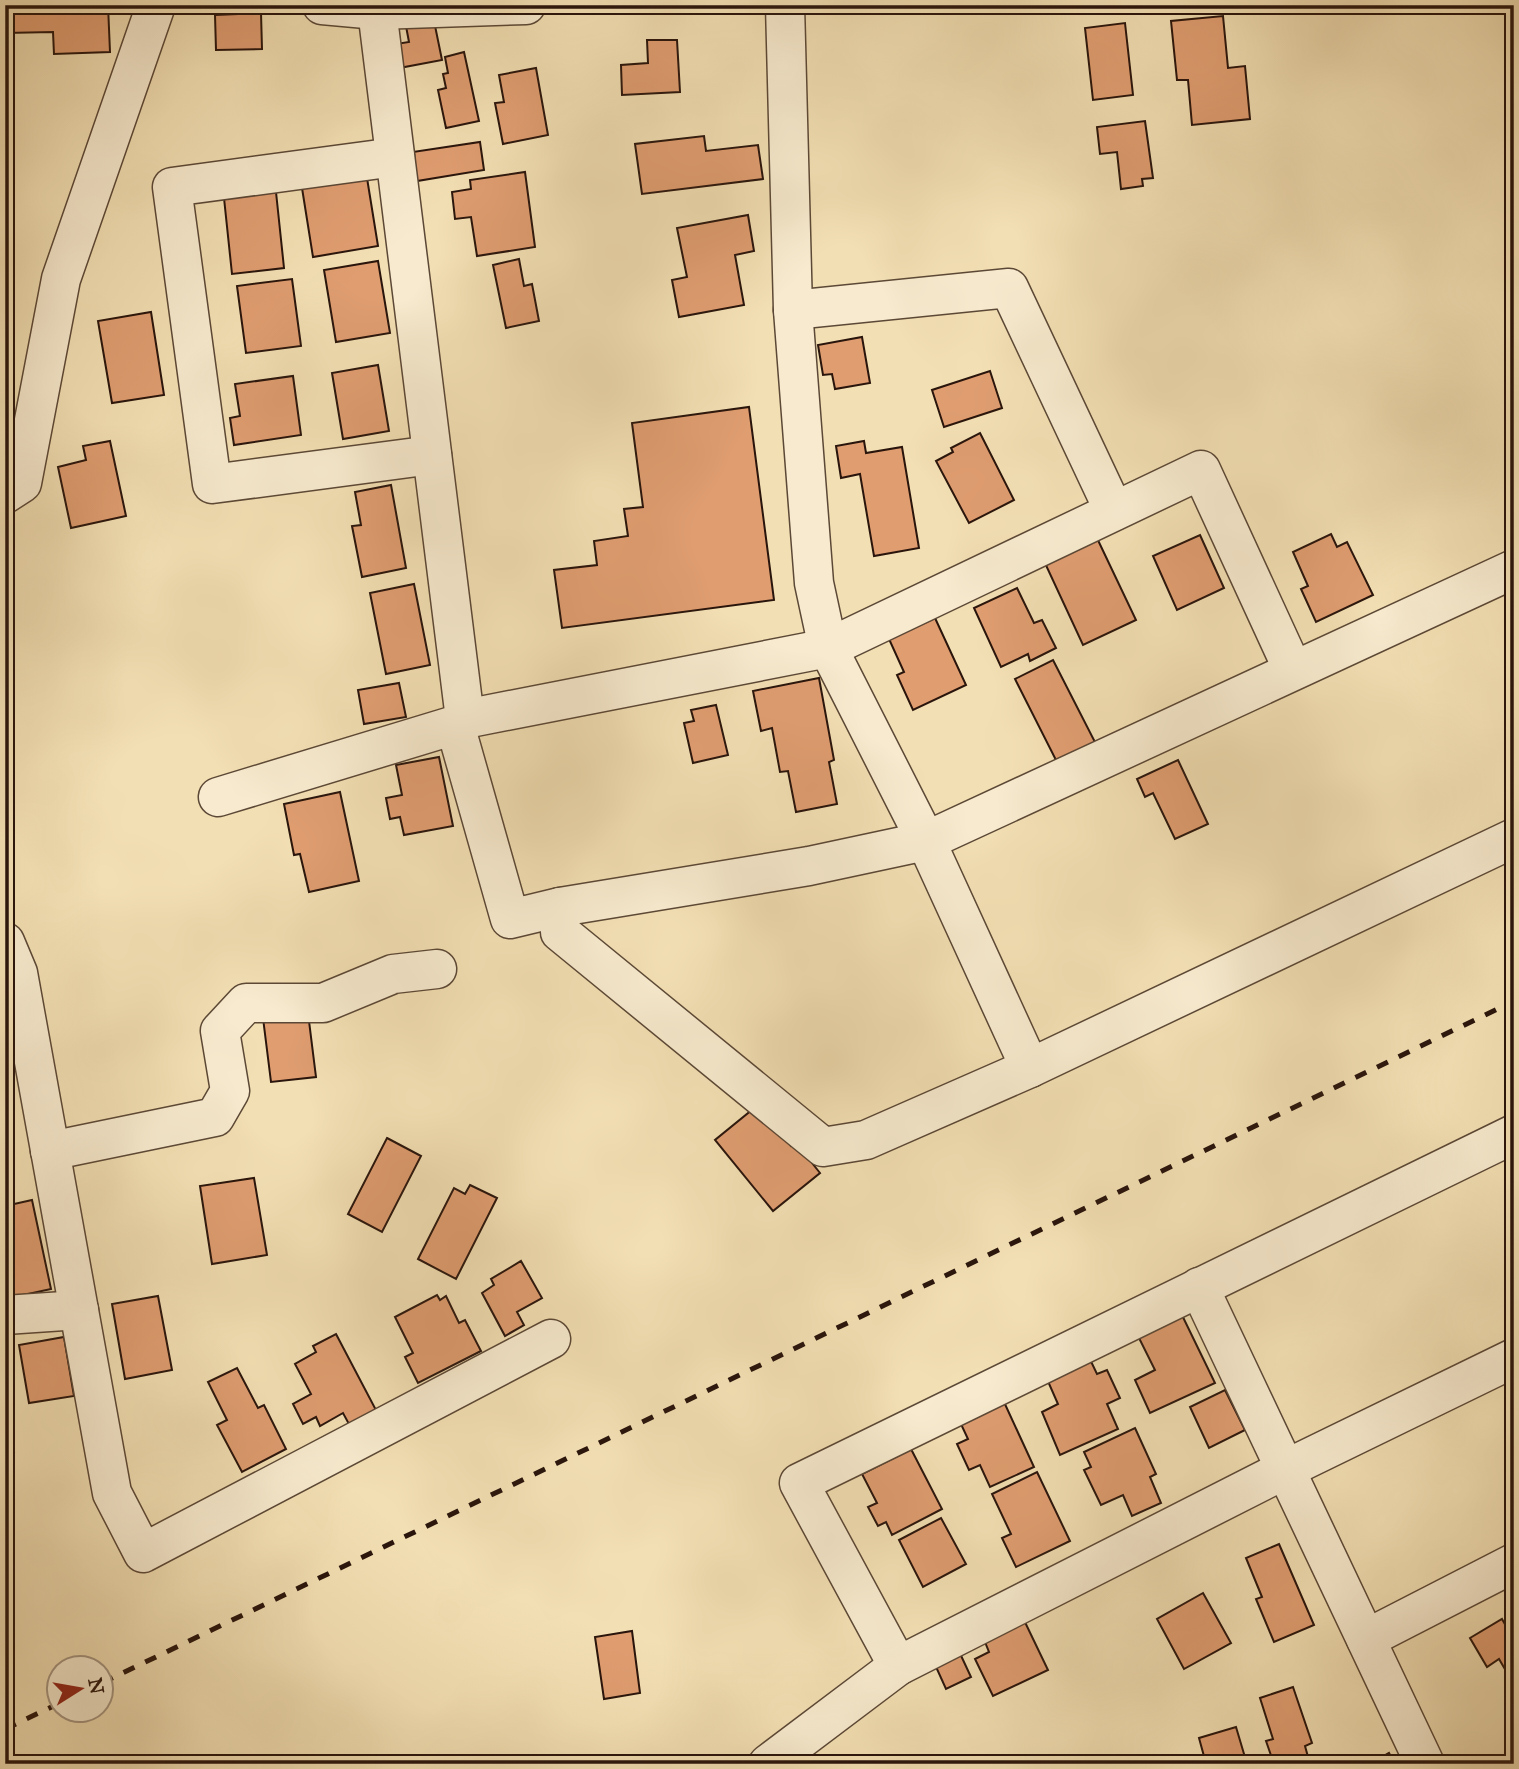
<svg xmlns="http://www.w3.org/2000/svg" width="1519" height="1769" font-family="'IM FELL Great Primer',serif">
<rect width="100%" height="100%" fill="#f2dfb3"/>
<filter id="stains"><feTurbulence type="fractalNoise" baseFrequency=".00286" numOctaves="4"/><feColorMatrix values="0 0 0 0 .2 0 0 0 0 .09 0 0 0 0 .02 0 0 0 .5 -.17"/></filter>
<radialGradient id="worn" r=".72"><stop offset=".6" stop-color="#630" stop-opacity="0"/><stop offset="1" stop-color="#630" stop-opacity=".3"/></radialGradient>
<g fill="#df9d70" stroke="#2a150c" stroke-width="2">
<path d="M5,5H108L110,52L54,54L53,32L5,33Z"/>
<path d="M261,13L262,49L216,50L215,15Z"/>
<path d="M433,16L442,60L394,69L390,45L409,42L405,21Z"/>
<path d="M1223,16L1228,68L1245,66L1250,119L1192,125L1188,80H1177L1171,21Z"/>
<path d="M1125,23L1133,95L1093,100L1085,28Z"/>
<path d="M647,40H677L680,92L622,95L621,65L648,63Z"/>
<path d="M464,52L479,121L446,128L438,90L446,88L443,74L448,73L445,57Z"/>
<path d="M536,68L548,135L503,144L495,103L504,102L499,75Z"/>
<path d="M1145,121L1153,178L1142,179L1143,186L1121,189L1117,152L1100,154L1097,127Z"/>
<path d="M704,136L706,151L758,145L763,179L642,194L635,144Z"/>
<path d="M480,142L484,170L411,182L406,153Z"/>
<path d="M525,172L535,247L477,256L471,217L455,219L452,192L471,189L470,180Z"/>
<path d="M5,175H8L9,230H5Z"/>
<path d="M367,178L378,246L313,257L302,188Z"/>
<path d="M276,192L284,268L232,274L224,198Z"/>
<path d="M748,215L754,251L735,255L744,305L679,317L672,280L687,277L677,228Z"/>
<path d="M519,259L524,286L532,284L539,321L506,328L493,265Z"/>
<path d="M378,261L390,333L336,342L324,270Z"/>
<path d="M292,279L301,346L246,353L237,286Z"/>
<path d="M151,312L164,395L112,403L98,321Z"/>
<path d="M862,337L870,383L835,389L832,374L823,375L818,345Z"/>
<path d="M378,365L389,431L343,439L332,373Z"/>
<path d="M990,371L1002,408L944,427L932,390Z"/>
<path d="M293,376L301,435L234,445L230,418L240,416L235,384Z"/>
<path d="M749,407L774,600L562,628L554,570L597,565L594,541L628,536L624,509L643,507L632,423Z"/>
<path d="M980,433L1014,500L969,523L936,461L953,452L951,448Z"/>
<path d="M110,441L126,516L71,528L58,467L86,460L83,446Z"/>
<path d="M864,441L866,453L902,447L919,548L874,556L860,474L841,478L836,446Z"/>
<path d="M391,485L406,568L362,577L352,526L361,525L355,492Z"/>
<path d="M1331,534L1337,547L1347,542L1373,595L1316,622L1301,589L1308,586L1293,552Z"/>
<path d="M1200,535L1224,588L1177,610L1153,556Z"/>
<path d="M1096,536L1136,620L1083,645L1044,561Z"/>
<path d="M414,584L430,665L386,674L370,593Z"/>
<path d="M1017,588L1034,623L1042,620L1056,648L1030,661L1028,654L1001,667L974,608Z"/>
<path d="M935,618L966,685L913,710L897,675L904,672L889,639Z"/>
<path d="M1053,660L1097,746L1059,766L1015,679Z"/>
<path d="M819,678L834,760L829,762L837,804L796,812L788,771L780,772L772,728L761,731L753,691Z"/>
<path d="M399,683L406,717L364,724L358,690Z"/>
<path d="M716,705L728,755L693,763L684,723L694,721L691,710Z"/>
<path d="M439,757L453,826L404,835L400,817L390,819L386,798L402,795L396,765Z"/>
<path d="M1178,760L1208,824L1175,839L1153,793L1145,797L1137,779Z"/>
<path d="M340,792L359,881L309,892L300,854L294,855L284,804Z"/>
<path d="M308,1013L316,1077L271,1082L263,1018Z"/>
<path d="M758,1105L791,1146L796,1143L820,1173L773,1211L715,1140Z"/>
<path d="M387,1138L421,1156L382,1232L348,1214Z"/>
<path d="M254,1178L267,1255L212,1264L200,1186Z"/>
<path d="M470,1185L497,1198L456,1279L418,1259L454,1188L465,1194Z"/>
<path d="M32,1200L51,1289L5,1299V1206Z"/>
<path d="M521,1261L542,1298L517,1312L524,1325L505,1336L482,1293L494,1285L491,1279Z"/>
<path d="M437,1295L440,1300L446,1296L459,1323L465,1320L481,1351L418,1383L405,1357L413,1353L395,1317Z"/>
<path d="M158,1296L172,1370L125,1379L112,1304Z"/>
<path d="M1180,1311L1215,1383L1150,1413L1135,1380L1155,1370L1136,1332Z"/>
<path d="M5,1332L12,1365L5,1366Z"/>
<path d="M336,1334L377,1412L350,1426L343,1413L320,1426L316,1417L303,1424L293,1404L311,1394L295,1364L316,1352L313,1346Z"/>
<path d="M64,1337L74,1396L29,1403L19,1345Z"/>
<path d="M1086,1351L1097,1374L1107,1370L1120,1398L1107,1404L1118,1429L1060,1455L1042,1412L1058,1404L1043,1370Z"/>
<path d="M237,1368L258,1408L264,1405L286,1449L242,1472L217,1425L227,1420L208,1382Z"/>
<path d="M1225,1390L1245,1430L1209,1448L1190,1407Z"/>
<path d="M5,1396H11L14,1452H5Z"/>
<path d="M1004,1402L1034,1467L990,1487L980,1465L969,1470L957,1444L968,1439L960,1422Z"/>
<path d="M1135,1428L1156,1474L1150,1477L1161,1503L1132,1516L1123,1495L1101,1505L1084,1470L1091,1467L1084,1452Z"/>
<path d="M911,1449L942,1509L892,1535L886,1522L878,1526L868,1507L877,1503L862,1474Z"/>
<path d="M1037,1472L1070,1541L1016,1567L1002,1538L1011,1534L992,1494Z"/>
<path d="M941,1518L966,1564L923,1587L899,1540Z"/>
<path d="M1279,1544L1314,1625L1274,1642L1256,1599L1262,1597L1246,1558Z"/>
<path d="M1203,1593L1231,1643L1184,1669L1157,1619Z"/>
<path d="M1023,1618L1048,1670L993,1696L975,1659L989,1652L983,1637Z"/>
<path d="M1502,1619L1507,1628L1514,1624V1667L1506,1671L1499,1659L1487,1667L1470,1638Z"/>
<path d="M632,1631L640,1693L604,1699L595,1637Z"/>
<path d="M957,1647L971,1677L946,1689L932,1658Z"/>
<path d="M1293,1687L1312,1743L1305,1746L1310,1764H1274L1266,1741L1273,1739L1260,1698Z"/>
<path d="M1236,1727L1247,1764H1195L1205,1760L1199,1738Z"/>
<path d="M1389,1753L1395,1764H1370Z"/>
</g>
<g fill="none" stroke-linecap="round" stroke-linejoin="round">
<defs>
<g id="minor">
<path d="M322,5L377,10L526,5"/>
<path d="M785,5L793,310L814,583L828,648L926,841L1030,1068"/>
<path d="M377,10L465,719"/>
<path d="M395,157L172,187L212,484L432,455"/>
<path d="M793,310L1009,288L1114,511"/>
<path d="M5,494L22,483L61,279L156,5"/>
<path d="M455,725L510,919L560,907L809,866L926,841L1514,569"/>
<path d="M218,797L455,725L465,719L828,648L1201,470L1293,670"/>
<path d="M560,907V932L823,1147L866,1140L1030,1068L1514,838"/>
<path d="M5,942L18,973L112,1493L143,1553L551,1339"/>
<path d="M50,1151L215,1117L230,1091L220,1031L246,1003H323L393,974L437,969"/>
<path d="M1199,1287L1425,1764"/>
<path d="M5,1315L79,1310"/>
<path d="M1366,1639L1514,1563"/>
<path d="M898,1666L799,1483L1514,1134"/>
<path d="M768,1764L898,1666L1284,1470L1514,1358"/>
</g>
</defs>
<use href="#minor" stroke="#5c4836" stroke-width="41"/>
<use href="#minor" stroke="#f7eace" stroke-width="38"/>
<g stroke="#2a150c" stroke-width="5" stroke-dasharray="12 12" stroke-linecap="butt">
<path d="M102,1683L1514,1001"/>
<path d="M5,1729L60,1703"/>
</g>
</g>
<rect width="1519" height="1769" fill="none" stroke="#f2dfb3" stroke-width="28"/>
<rect x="7" y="7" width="1505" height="1755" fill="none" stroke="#2a150c" stroke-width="3.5"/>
<rect x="14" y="14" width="1491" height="1741" fill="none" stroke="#2a150c" stroke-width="2"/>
<g transform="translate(80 1689) rotate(79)"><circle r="33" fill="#f7eace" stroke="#a59580" stroke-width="2"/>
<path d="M0-5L12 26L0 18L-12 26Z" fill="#8f2418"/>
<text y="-10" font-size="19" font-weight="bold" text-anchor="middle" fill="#2a150c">N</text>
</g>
<rect width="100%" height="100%" filter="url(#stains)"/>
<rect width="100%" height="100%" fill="url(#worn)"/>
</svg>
